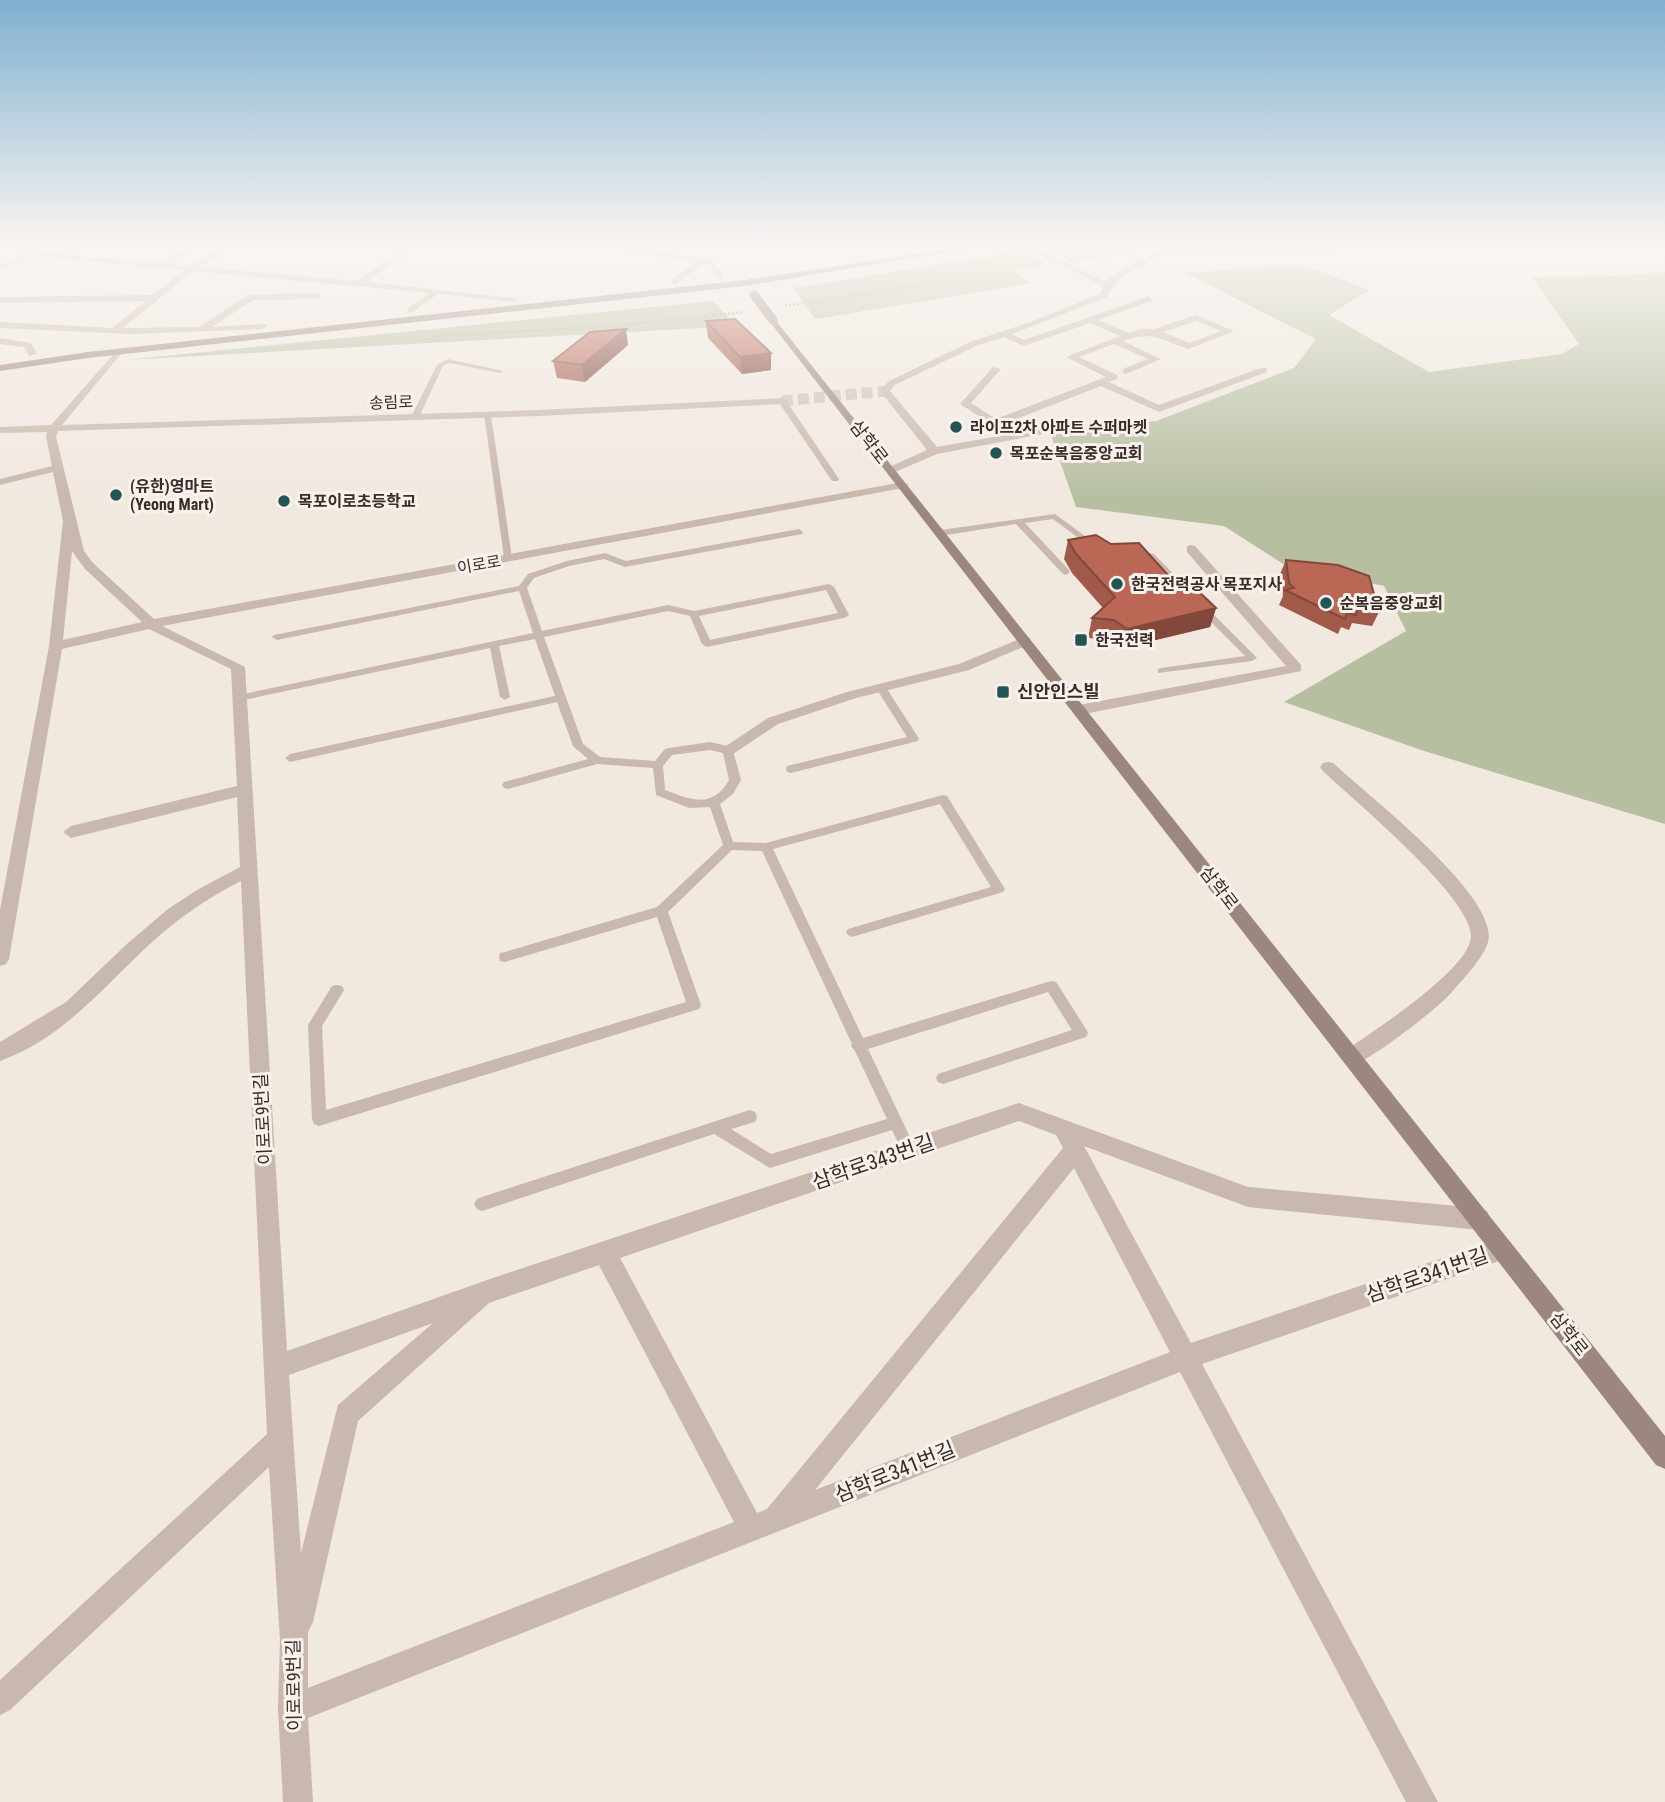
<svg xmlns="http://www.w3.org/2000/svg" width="1665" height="1802" font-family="'Roboto Condensed','Noto Sans KR',sans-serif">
<rect width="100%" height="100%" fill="#f1e8e0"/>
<g fill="#b7bfa1">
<path d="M1045,247H1155L1075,263Z"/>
<path d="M1020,251L1045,264L1012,270L1031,283L815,319L793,288Z"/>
<path d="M1301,264L1369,290L1329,315L1429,372L1562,354L1579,344L1532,277L1617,276L1665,272V824L1424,751L1284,702L1406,631L1384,586L1285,565L1224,526L1076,507L1049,430L1156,421L1294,368L1316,339L1185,273Z"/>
<path d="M713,301L736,326L125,360Z"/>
</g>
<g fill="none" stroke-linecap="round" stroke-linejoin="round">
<path stroke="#ccc3bc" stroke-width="11" stroke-dasharray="11 5" stroke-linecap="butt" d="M782,401L885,391"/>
<g stroke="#b4a297" stroke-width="2.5" stroke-dasharray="2 2" stroke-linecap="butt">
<path d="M1078,253L1108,247"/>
<path d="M785,306L908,287L1024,263"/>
<path d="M433,336L600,327L745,312"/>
</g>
<g fill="#c8b8ad" fill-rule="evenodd">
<path d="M797,247H808L799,250Z"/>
<path d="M888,247H895L903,251L898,252Z"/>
<path d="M448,359L503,371L500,373L449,363L443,366L419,417L412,419L411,417L437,365Z"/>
<path d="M779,399H785L839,479L838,481H832L778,401Z"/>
<path d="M484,413L491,415L512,558L508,561L504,558Z"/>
<path d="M1055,514L1100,547L1093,549L1053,519L1025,523L1069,570L1070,572L1066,575L1063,574L1016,524L940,536L936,533L940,530Z"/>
<path d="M799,529L803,532L802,534L625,567L604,559L569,566L534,578L527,588L542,631L668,605L694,611L829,584L834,587L849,615L844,618L707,647L702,644L690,616L668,611L544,637L583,744L600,757L655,761L665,749L669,748L710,742L732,747L741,780L733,794L720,804L733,842L766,843L943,795L947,796L1003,886L1005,889L1003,892L852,937L848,935L846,932L848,929L991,887L940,804L773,849L863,1038L1051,981L1056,982L1086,1029L1088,1033L1086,1037L943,1084L938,1082L936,1078L938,1074L1072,1030L1048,992L868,1049L916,1150L914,1155L909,1157L904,1155L892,1130L770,1168L714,1134L482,1211L477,1209L474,1204L477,1199L482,1197L750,1110L755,1112L757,1117L755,1122L731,1129L771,1154L887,1119L855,1051L851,1046L852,1044L762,851L732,850L668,912L701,1005L699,1009L319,1126L314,1124L312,1119L308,1025L332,986L337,985L342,986L344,990L322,1026L326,1110L686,1002L657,917L505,962L500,961L499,957L500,953L505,952L657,907L723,845L710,807L689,808L656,795L653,768L597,764L508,789L504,788L502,785L504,782L588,759L573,746L557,702L290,762L285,758L290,754L555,696L535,639L499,646L510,697L505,700L500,697L490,648L239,701L234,698L239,695L533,633L519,591L277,640L272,637L274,635L519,586L528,574L567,561L605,553L626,561ZM826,590L838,613L710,640L699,616ZM710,750L723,753L729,780C713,809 691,800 665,790L663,766L672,755Z"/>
<path d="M1135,550L1154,554L1191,592V596H1185L1148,558L1132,555V551Z"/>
<path d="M1201,604L1204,605L1257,658L1252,661L1158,673V669L1161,668L1245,656L1196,607Z"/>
<path d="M881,685L885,686L918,737L919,739L918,741L791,773L787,772L786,769L787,766L907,737L876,688Z"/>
</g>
<g fill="#c8b8ad" fill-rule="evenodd">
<path d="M37,247L45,248L40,252L158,263L189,247H199L169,264L190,266L223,247H233L200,267L357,281L406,247H415L367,282L518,299L514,302L438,294L411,313L407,310L408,308L429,293L193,271L123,328L199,327L248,295L317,293L321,296L317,299L253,300L212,327L265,324L267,326L262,329L131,334L0,328V322L112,328L146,301L0,303V297L152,295L184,270L32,256L0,270V265Z"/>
<path d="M598,247H618L712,260L724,276L717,278L709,264L705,263L674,285L671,280L696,262Z"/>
<path d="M1023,247H1033L1105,281L1132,263L1161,252L1361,247L1330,253L1162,256C1139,266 1117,274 1107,297L1012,334L1024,340L1149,296L1152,301L1098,320L1128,333L1140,329H1154L1196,315L1234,331L1189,349C1160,340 1154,330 1123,341L1161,359L1126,374L1123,373V369L1148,359L1114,344L1079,357L1117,375V379L1109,382L1159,405L1261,368H1267V372L1159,412L1101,386L1003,424L1009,429L1004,432L960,404L993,367L1001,369L971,403L996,419L1106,377L1066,357L1120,336L1090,323L1024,346L1004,337L976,346L895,385L890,391L937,447L1049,427L1054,430L1053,432L937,454L895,472H887V468L927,450L880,391L889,381L970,342L1028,323L1100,294L1103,286ZM1196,321L1221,331L1189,343L1163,332Z"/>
<path d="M0,338L31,343L37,354L29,356L24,347L0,344Z"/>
<path d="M118,349L123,352L121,354L62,425L538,410L782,398L787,401L782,404L538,416L58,431L56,437L84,551L93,563L154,619L903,482L909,485L903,488L162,626L245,667L287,1351L487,1280L1019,1103L1248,1187L1479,1208L1487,1211L1490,1219L1487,1227L1479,1230L1248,1207L1084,1146L1191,1343L1502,1238L1510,1241L1513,1249L1510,1257L1502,1260L1202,1364L1438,1802H1406L1180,1372L308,1718L313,1802H283L278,1709L280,1640L269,1467L10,1710L0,1715V1680L267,1434L241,881C209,897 179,918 152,942C104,986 64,1038 0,1061V1042L66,1002L128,943L168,909L197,890L240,867L237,797L71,838L63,832L71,826L237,786L231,669L149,629L62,649L9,959L6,964L0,966V910L49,646L63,521L53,472L0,485V479L52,466L46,437L47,432L0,433V427L51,425ZM72,551L85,569L142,622L63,640ZM1019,1121L1056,1135L1063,1148L767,1509L757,1513L620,1258ZM1074,1168L1170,1352L815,1490ZM599,1265L734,1522L308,1688V1632L313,1622L358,1421L489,1303ZM433,1323L338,1405L301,1553L289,1375Z"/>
<path d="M1191,545L1195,546L1301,665V671L1079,715L1074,713L1072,710L1079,705L1286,666L1187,552V546Z"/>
<path d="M1025,637L1030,638V644L969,670L856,698L778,724L733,754L728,755L720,750L768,718L847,692L959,664Z"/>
<path d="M1328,762L1333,763C1370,797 1488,888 1489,936C1489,953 1462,980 1451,993C1436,1010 1373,1058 1352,1066L1345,1063L1342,1057L1345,1051C1372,1032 1469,970 1471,937C1473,898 1353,800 1323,771L1320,767L1323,763Z"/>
</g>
<g fill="#9c877e" fill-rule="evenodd">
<path d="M960,247H978L745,286L88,358L0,371V365L88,352L745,280Z"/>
<path d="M773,317L1665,1436V1469L1656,1465L770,322L769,320Z"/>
</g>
<path stroke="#9c877e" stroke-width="9" d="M754,295L773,320"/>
</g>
<g fill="#a15949">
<path d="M706,321L771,353V370L742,374L708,338Z"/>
<path d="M628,345L585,382L557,378L553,361Z"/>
<path d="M1068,540L1176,584L1216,608L1210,627L1122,648L1110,640L1088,638L1092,618L1103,608L1072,573L1064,559Z"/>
<path d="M1286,560L1379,612L1372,626L1352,623L1349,630L1341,627L1338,634L1279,605L1283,596L1280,574Z"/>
</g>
<g fill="#83483c">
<path d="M626,329L628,345L585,382L582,365Z"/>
<path d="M771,353V370L742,374L740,357Z"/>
<path d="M1216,608L1210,627L1122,648L1127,629Z"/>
</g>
<g fill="#bb6755" stroke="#83483c" stroke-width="2">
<path d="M735,319L771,353L740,357L706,321Z"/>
<path d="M626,329L582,365L553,361L590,332Z"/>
<path d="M1096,535L1111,544L1139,543L1176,584L1190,583L1216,608L1127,629L1114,620L1092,618L1115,597L1076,554L1068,540Z"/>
<path d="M1286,560L1338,565L1369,576L1379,612L1358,608L1356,615L1347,613L1345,619L1285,590L1294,588L1289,583Z"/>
</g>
<linearGradient id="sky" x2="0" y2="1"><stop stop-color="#7fb0d0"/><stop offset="0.49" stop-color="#f9f5f1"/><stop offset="1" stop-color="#f9f5f1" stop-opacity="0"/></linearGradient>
<rect width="1665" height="499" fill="url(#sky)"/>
<g fill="#245555" stroke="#f9f2ec" stroke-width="2.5">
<circle cx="956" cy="427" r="7"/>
<circle cx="996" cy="453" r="7"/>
<circle cx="116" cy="495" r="7"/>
<circle cx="284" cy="501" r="7"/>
<circle cx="1117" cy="584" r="7"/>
<circle cx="1326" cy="603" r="7"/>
<rect x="1074" y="633" width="14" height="14" rx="3.5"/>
<rect x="996" y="685" width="14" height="14" rx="3.5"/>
</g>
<g text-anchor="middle" stroke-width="6" stroke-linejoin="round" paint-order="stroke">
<g font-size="16" fill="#372e2b" stroke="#f9f2ec">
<text transform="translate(391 402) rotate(-2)" y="6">송림로</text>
<text transform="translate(479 564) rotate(-10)" y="6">이로로</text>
</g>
<g font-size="16" font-weight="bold" fill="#372e2b" stroke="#f9f2ec" text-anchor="start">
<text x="970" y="433">라이프2차 아파트 수퍼마켓</text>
<text x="1010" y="459">목포순복음중앙교회</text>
<text x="130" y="492">(유한)영마트<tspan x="130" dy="18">(Yeong Mart)</tspan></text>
<text x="298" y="507">목포이로초등학교</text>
<text x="1131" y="590">한국전력공사 목포지사</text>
<text x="1340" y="609">순복음중앙교회</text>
<text x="1095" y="646">한국전력</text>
</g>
<g font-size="18" fill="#372e2b" stroke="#f9f2ec">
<text transform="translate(869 442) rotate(52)" y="6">삼학로</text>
<text transform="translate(1219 888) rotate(52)" y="6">삼학로</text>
<text transform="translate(263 1119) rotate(-93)" y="6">이로로9번길</text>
<text transform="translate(1569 1334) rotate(52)" y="6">삼학로</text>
<text transform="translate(294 1685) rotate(-91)" y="6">이로로9번길</text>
</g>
<g font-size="18" font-weight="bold" fill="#372e2b" stroke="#f9f2ec" text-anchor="start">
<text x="1017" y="698">신안인스빌</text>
</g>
<g font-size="21" fill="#372e2b" stroke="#f9f2ec">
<text transform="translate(873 1162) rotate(-19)" y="7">삼학로343번길</text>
<text transform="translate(1427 1275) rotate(-19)" y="7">삼학로341번길</text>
<text transform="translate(895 1472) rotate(-22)" y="7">삼학로341번길</text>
</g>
</g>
</svg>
